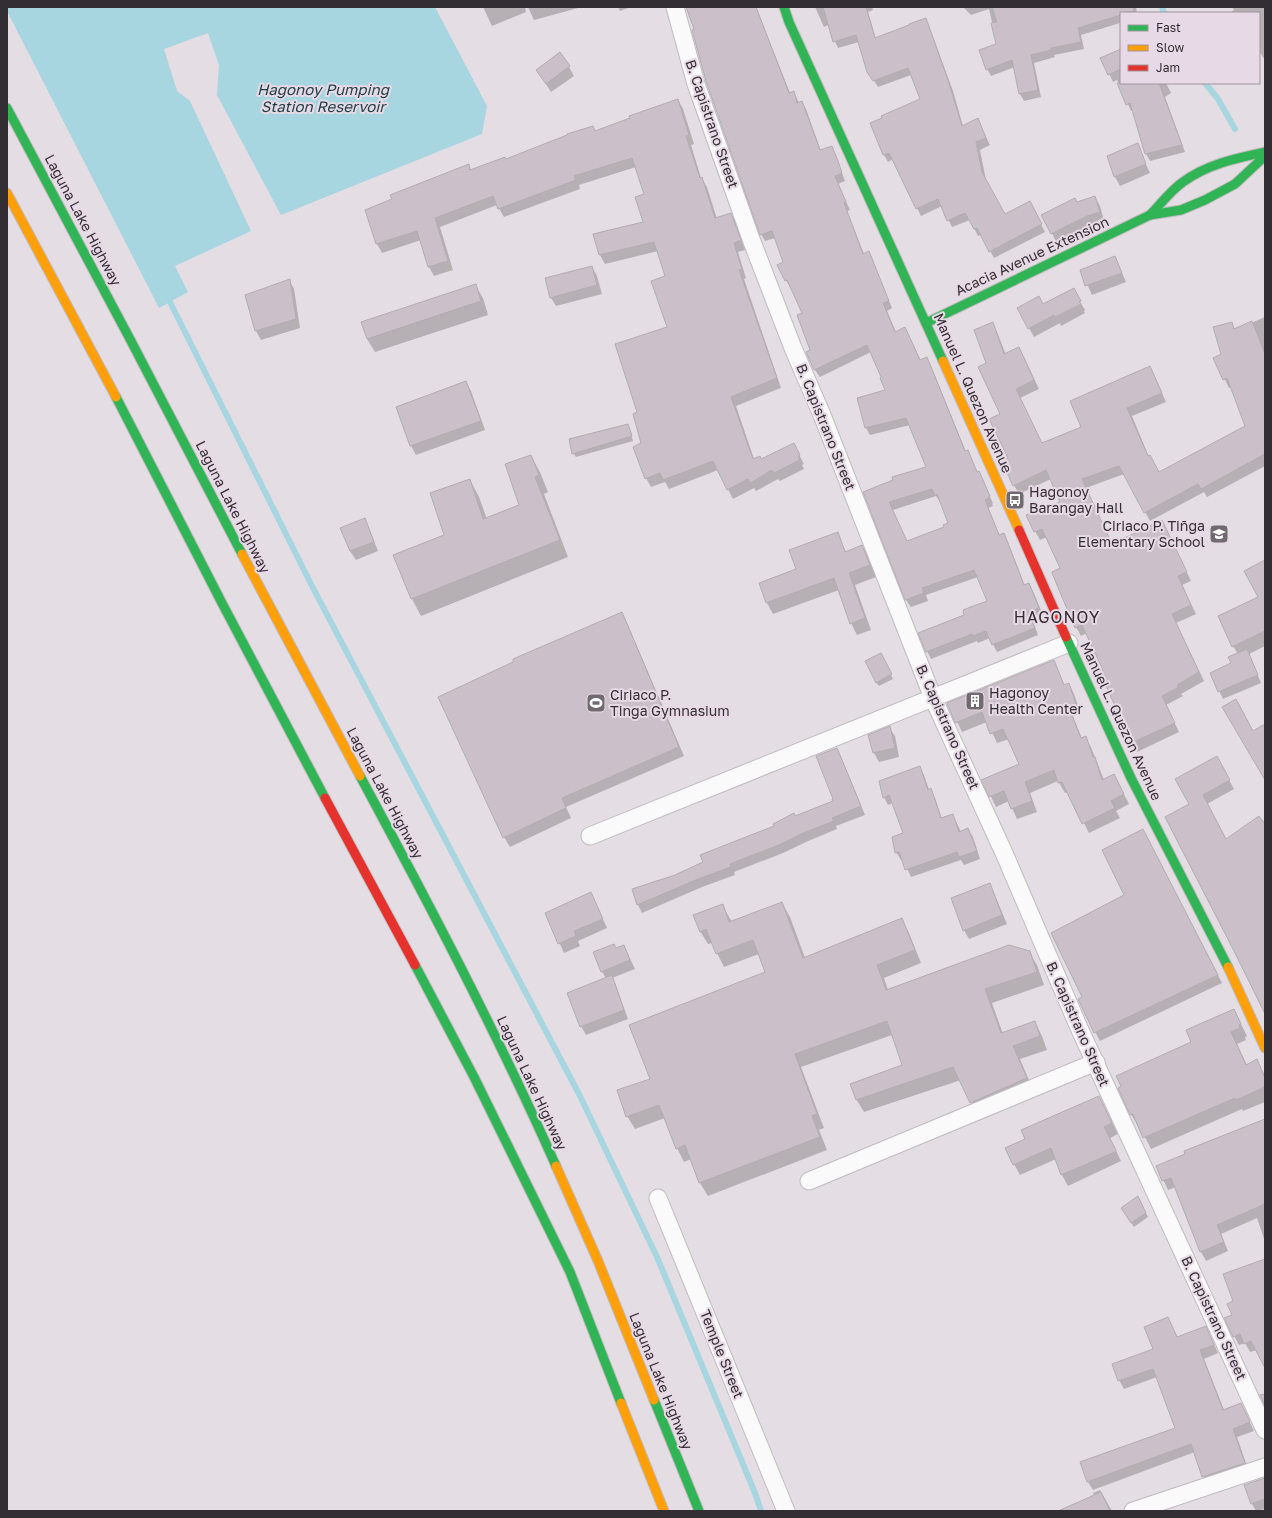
<svg xmlns="http://www.w3.org/2000/svg" width="1272" height="1518" font-family="'Golos Text',sans-serif">
<rect width="100%" height="100%" fill="#e4dde3"/>
<path fill="#a7d5e0" d="M7,7H435L487,106L482,134L281,215L217,95L219,65L208,33L164,49L177,91L190,101L251,231L175,266L188,292L159,308L7,11Z"/>
<g fill="#0003" fill-rule="evenodd">
<path d="M483,7H525L526,12L492,26Z"/>
<path d="M528,7H582L534,20Z"/>
<path d="M618,7H631L620,11Z"/>
<path d="M687,7H756L790,93L794,92L799,103L802,102L806,109L821,151L835,155L845,181L838,184L850,210L847,211L864,254L872,260L892,308L887,311L896,332L905,328L921,361L927,358L931,366L966,452L967,451L993,503L992,504L993,506L988,508L1000,536L1004,534L1008,542L1025,586L1029,584L1033,591L1043,615L1032,619L1038,635L997,652L990,638L978,643L977,641L931,659L927,651L966,615L988,601L978,577L926,595L928,601L911,607L906,600L864,493L927,467L910,425L870,435L866,428L886,391L883,378L871,352L820,377L815,370L807,352L811,350L804,313L792,287H790L786,280L785,262L775,238L765,241L761,234ZM936,496L940,502H941L950,523L945,528L907,542L893,510Z"/>
<path d="M815,7H872L873,10L868,12L876,39L925,19L929,26L953,91L963,126L978,120L990,145L980,150L986,180L1005,215L1033,209L1045,232L994,258L981,235L978,236L970,220L952,227L942,206L921,216L893,159L888,162L884,155L871,124L921,100L911,75L878,87L868,71L859,42L838,48L828,25L824,27Z"/>
<path d="M963,7H1136L1137,13H1121V25L1120,23L1081,35L1084,49L1054,55L1055,57L1034,63L1041,97L1024,101L1020,94L1015,67L991,76L987,69L997,44L989,9L971,15Z"/>
<path d="M1232,7H1265V60L1259,51V13H1233L1232,11L1234,10Z"/>
<path d="M1121,50V83H1166L1171,93L1165,97L1185,152L1150,161L1146,154L1133,110L1131,111L1117,80L1113,82L1102,58Z"/>
<path d="M569,67L574,76L551,92L537,70Z"/>
<path d="M678,100L683,109L694,144L691,145L701,178L707,187L717,219L731,214L736,223L745,250L738,252L746,278L744,279L781,388L736,406L754,459L761,460L798,453L804,464L802,465L804,469L780,481L778,479L756,491L754,488L733,499L718,470L669,489L665,482L651,487L646,478L638,413L668,328L667,277L658,251L605,264L600,255L644,223L645,195L636,167L579,185L580,189L504,217L497,205L440,227L453,270L434,276L429,267L421,240L382,253L377,244L469,166L471,170L506,160L593,127L595,132Z"/>
<path d="M1137,145L1150,173L1120,186L1115,177L1108,157Z"/>
<path d="M1095,197L1100,206L1104,221L1092,224L1057,243L1043,216Z"/>
<path d="M1115,257L1126,282L1092,295L1081,271Z"/>
<path d="M592,267L597,276L602,294L556,306L551,298Z"/>
<path d="M289,280L294,289L300,328L261,340L256,331L246,295Z"/>
<path d="M475,285L483,298L488,315L375,352L367,339Z"/>
<path d="M1078,298L1085,310L1084,311L1085,313L1061,326L1060,323L1034,337L1029,328L1043,305Z"/>
<path d="M1265,317V466L1207,497L1204,492L1150,521L1124,474L1086,488L1112,545L1162,521L1191,581L1182,585L1196,614L1176,623L1204,681L1181,694L1183,696L1166,705L1179,732L1137,752L1101,672L1104,671L1087,633L1081,636L1076,627L1062,568L1047,537L1040,540L1035,531L1061,503L1051,479L1019,494L1014,485L1001,414L987,364L992,324L997,332L1006,355L1024,357L1039,389L1020,398L1042,444L1082,427L1150,367L1166,402L1132,416L1149,457L1159,473L1246,427L1231,387L1229,388L1214,358L1222,355L1231,323L1235,330Z"/>
<path d="M466,382L471,391L485,430L416,455L411,446L397,407Z"/>
<path d="M628,425L633,441L576,457L573,453Z"/>
<path d="M531,456L540,472L548,492L544,494L568,557L421,616L412,599L395,556L445,536L470,480L479,497L487,519L520,505Z"/>
<path d="M364,520L369,528L378,551L356,560L350,551Z"/>
<path d="M837,533L846,552L862,547L869,558L876,577L855,585L871,630L857,635L851,623L839,590L773,614L767,603Z"/>
<path d="M1265,561V646L1249,654L1261,683L1223,699L1211,673L1232,664L1238,654L1233,646L1259,597Z"/>
<path d="M622,613L627,623L684,756L566,807L571,818L510,847L504,837Z"/>
<path d="M883,658L893,679L879,686L876,682Z"/>
<path d="M1053,661L1065,686L1069,684L1074,694L1081,714L1073,716L1082,739L1085,738L1091,747L1104,780L1114,775L1129,804L1116,811L1120,818L1089,833L1068,792L1065,793L1058,781L1030,793L1037,812L1017,819L1009,801L996,807L983,780L1021,764L1009,739L997,743L987,722L962,732L948,703Z"/>
<path d="M889,727L895,736L899,757L879,762L874,753Z"/>
<path d="M838,751L842,759L865,815L836,826L837,829L806,842L783,853L734,872L735,875L702,887L642,913L638,905L633,889L675,876L795,817L834,801Z"/>
<path d="M1216,757L1234,789L1207,804L1226,840L1265,826V1007L1191,804Z"/>
<path d="M919,767L924,775L929,790H930L935,798L942,819L953,815L961,832L968,829L973,837L980,859L964,865L961,860L911,877L903,860H901L896,852L904,834L893,803L888,805L884,797Z"/>
<path d="M1147,838L1222,983L1100,1041L1095,1032L1083,998Z"/>
<path d="M989,884L994,893L1007,924L969,939L964,930Z"/>
<path d="M591,894L607,928L578,941L580,946L564,953L546,913Z"/>
<path d="M782,903L790,917L805,958L902,920L909,933L921,963L884,978L888,990L1029,952L1037,965L1044,985L992,1003L1003,1034L1035,1022L1042,1036L1047,1050L1020,1059L1034,1092L979,1116L961,1080L864,1112L856,1099L903,1066L892,1035L801,1067L824,1128L819,1130L827,1150L708,1196L700,1183L691,1159L684,1162L677,1148L665,1118L635,1129L627,1116L651,1079L766,973L759,954L724,967L712,943L708,944L700,931L722,905L732,922Z"/>
<path d="M624,946L635,969L612,978L616,986L628,1019L586,1035L581,1026L606,979L602,971L616,949Z"/>
<path d="M1234,1010L1247,1036L1245,1037L1246,1040L1237,1044L1247,1065L1257,1061L1265,1076V1102L1243,1111L1242,1109L1151,1149L1139,1125L1138,1126L1131,1114L1193,1043Z"/>
<path d="M1099,1097L1118,1134L1110,1138L1121,1161L1068,1186L1062,1175L1056,1159L1020,1175L1014,1164L1026,1140Z"/>
<path d="M1265,1121V1242L1257,1218L1221,1234L1228,1251L1206,1261L1201,1252L1176,1187L1168,1190L1157,1166Z"/>
<path d="M1140,1201L1148,1217L1134,1227L1124,1212Z"/>
<path d="M1265,1260V1366L1257,1350L1250,1352L1245,1343L1239,1345L1234,1336L1233,1316L1234,1302Z"/>
<path d="M1168,1318L1178,1338L1205,1327L1210,1335L1218,1353L1204,1359L1224,1410L1241,1404L1254,1431L1237,1437L1249,1472L1208,1485L1203,1477L1195,1452L1093,1490L1088,1482L1082,1463L1176,1428L1157,1377L1124,1389L1119,1380L1155,1350Z"/>
<path d="M1265,1479V1509L1256,1511L1252,1504Z"/>
<path d="M1100,1490L1112,1511H1061L1094,1496L1093,1493Z"/>
</g>
<g fill="none" stroke-linecap="round" stroke-linejoin="round">
<g stroke="#a7d5e0" stroke-width="6">
<path d="M1162,7L1164,13"/>
<path d="M1205,83L1218,99L1235,129"/>
<path d="M170,302L312,586L580,1096L657,1257L755,1493L761,1511"/>
</g>
</g>
<g fill="#cbc0ca" stroke="#b2adb2" fill-rule="evenodd">
<path d="M686,7H756L789,93L794,91L797,103L802,101L820,150L832,146L838,161L842,173L835,176L846,202L844,203L863,254L869,251L889,301L883,303L895,332L905,327L920,360L927,357L965,451L968,450L977,472L979,471L990,496H989V498L985,500L999,535L1004,533L1024,585L1029,583L1039,608L1028,612L1035,628L992,645L986,631L973,636L972,634L926,652L918,633L964,615L963,610L987,601L974,570L922,588L924,593L905,600L863,492L893,480L892,477L926,467L906,418L865,428L857,398L885,390L880,378L881,377L867,345L814,370L806,352L810,350L797,315L802,313L787,280L785,281L777,265L783,262L772,231L760,235L706,81L692,30L694,29ZM932,489L935,496L937,494L948,523L943,525L944,527L907,541L889,502Z"/>
<path d="M823,7H866L875,38L909,25V24L926,18L949,83L962,126L978,118L986,138L976,142L982,172L1005,214L1030,201L1042,224L989,252L977,228L974,229L965,213L947,221L938,199L916,209L889,153L883,155L870,123L882,118L881,116L920,99L908,68L873,81L867,72L856,35L833,42Z"/>
<path d="M992,7H1133L1134,11L1121,13V15L1078,28L1081,42L1051,48V50L1031,55L1038,90L1019,94L1012,60L986,70L979,50L996,44L991,23L997,22Z"/>
<path d="M1121,49V69L1108,75L1100,58Z"/>
<path d="M560,52L570,66L546,84L536,70Z"/>
<path d="M1117,83H1159L1182,145L1145,154L1130,103L1126,105Z"/>
<path d="M678,99L689,135L686,136L700,178L702,177L715,218L731,213L741,240L734,243L742,269L739,270L777,378L731,397L753,459L760,456L761,459L794,443L800,455L798,456L800,460L774,473L772,470L750,483L748,479L727,490L713,461L663,480L660,473L645,479L633,447L641,443L633,414L637,412L615,344L667,327L651,281L665,276L654,242L599,255L593,234L643,222L635,197L644,194L632,158L574,176L576,180L498,209L493,196L435,218L448,261L428,267L417,231L376,244L365,210L392,199L390,195L469,164L470,170L505,157L506,159L567,135V134L593,126L595,131L630,118L629,116Z"/>
<path d="M1138,143L1146,164L1114,177L1107,156Z"/>
<path d="M1095,196L1100,212L1087,216L1051,234L1041,215L1075,198L1077,202Z"/>
<path d="M1115,256L1122,273L1085,286L1080,270Z"/>
<path d="M592,266L597,285L550,298L545,278Z"/>
<path d="M290,279L296,319L255,331L245,295Z"/>
<path d="M476,284L481,301L367,339L361,322Z"/>
<path d="M1074,288L1081,301L1079,302L1081,304L1055,317L1054,315L1028,329L1017,308L1039,296L1043,304Z"/>
<path d="M1252,321L1265,354V454L1201,489L1198,484L1144,513L1119,466L1082,479L1112,544L1162,520L1187,572L1178,576L1191,605L1172,614L1199,672L1177,685L1179,687L1162,696L1175,723L1131,743L1100,672L1103,670L1082,625L1075,628L1052,573V572L1060,568L1042,529L1034,532L1026,515L1060,502L1046,470L1013,486L1002,461L1008,458L989,419L1000,414L978,367L986,363L974,330L993,322L1004,354L1019,347L1034,380L1016,389L1042,443L1081,427L1070,401L1150,366L1162,393L1127,408L1148,456L1150,455L1159,472L1245,426L1227,378L1223,380L1213,358L1221,354L1213,327L1232,322L1234,329Z"/>
<path d="M466,381L481,421L410,446L396,407Z"/>
<path d="M628,424L632,436L572,454L569,439Z"/>
<path d="M531,455L539,475L535,477L560,540L411,599L393,555L444,535L430,493L470,479L483,519L519,505L505,464Z"/>
<path d="M365,518L374,542L350,551L340,528Z"/>
<path d="M838,532L845,552L862,545L870,565L849,573L865,618L850,624L834,578L766,603L759,583L796,569L789,550Z"/>
<path d="M1265,560V631L1232,647L1218,616L1258,597L1244,571Z"/>
<path d="M622,612L679,747L562,798L566,808L503,838L438,697L513,662V659Z"/>
<path d="M1247,649L1258,675L1218,692L1210,673L1231,663L1228,657Z"/>
<path d="M881,653L892,674L876,683L865,661Z"/>
<path d="M1054,660L1064,685L1069,683L1076,704L1068,706L1081,738L1086,736L1093,757H1095L1102,780L1114,774L1124,794L1111,801L1115,808L1082,824L1062,782L1058,783L1054,770L1025,782L1032,801L1011,809L1004,791L989,797L981,780L1019,764L1003,729L990,734L982,712L955,723L947,703Z"/>
<path d="M1236,699L1253,731L1265,724V780L1222,707Z"/>
<path d="M890,726L895,748L873,753L868,735Z"/>
<path d="M837,748L861,806L832,818L834,821L801,834L779,845L730,864L731,867L698,879L637,905L632,889L675,875L703,862L700,855L774,826L773,824L794,813L795,816L833,801L832,799H833L816,756Z"/>
<path d="M1217,756L1230,780L1203,795L1226,839L1259,816L1265,824V1014L1234,951L1165,817L1189,804L1175,779Z"/>
<path d="M920,766L928,790L931,788L941,818L953,814L959,832L968,828L977,851L959,857L957,852L905,870L899,852L895,853L892,837L903,833L889,795L883,798L879,781Z"/>
<path d="M1143,829L1218,975L1094,1033L1078,999L1082,997L1051,933L1124,895L1102,850Z"/>
<path d="M990,883L1002,915L963,931L951,898Z"/>
<path d="M591,892L603,919L574,931L576,936L558,944L545,913Z"/>
<path d="M782,902L803,958L902,918L915,950L877,965L886,990L1009,945L1030,951L1037,972L985,989L1001,1033L1035,1021L1040,1036L1013,1046L1027,1078L970,1103L953,1067L856,1100L850,1084L902,1065L887,1021L795,1054L817,1114L812,1116L820,1137L699,1183L685,1145L676,1149L659,1105L626,1117L617,1090L650,1079L629,1025L765,972L753,940L716,954L706,929L700,932L693,915L723,904L729,922Z"/>
<path d="M614,944L616,948L624,945L630,960L601,972L593,952Z"/>
<path d="M612,975L624,1010L580,1027L567,993Z"/>
<path d="M1234,1009L1241,1024L1239,1025L1240,1028L1231,1032L1246,1065L1257,1059L1265,1078V1087L1236,1100L1235,1098L1143,1138L1133,1114L1130,1115L1118,1088L1121,1086L1116,1076L1191,1042L1186,1030Z"/>
<path d="M1099,1096L1112,1123L1104,1127L1116,1150L1115,1152L1061,1175L1051,1148L1013,1165L1005,1148L1025,1139L1021,1130Z"/>
<path d="M1265,1119V1204L1217,1225L1224,1242L1200,1252L1171,1178L1162,1181L1156,1166L1185,1154L1184,1151Z"/>
<path d="M1138,1196L1146,1213L1131,1223L1121,1208Z"/>
<path d="M1265,1259V1368L1251,1341L1244,1344L1240,1334L1233,1337L1224,1318L1232,1315L1227,1304L1233,1301L1223,1274Z"/>
<path d="M1168,1317L1177,1337L1206,1326L1214,1345L1200,1350L1223,1410L1241,1403L1250,1422L1233,1429L1245,1463L1202,1477L1191,1444L1087,1482L1080,1462L1175,1428L1153,1369L1118,1381L1112,1364L1153,1349L1144,1327Z"/>
<path d="M1265,1394V1406L1260,1395Z"/>
<path d="M1265,1478V1499L1251,1504L1244,1485Z"/>
<path d="M1101,1492L1110,1511H1058Z"/>
</g>
<g fill="none" stroke-linecap="round" stroke-linejoin="round">
<defs>
<g id="street">
<path d="M675,7L696,84L751,239L793,348L822,415L933,698L1004,853L1080,1030L1265,1430"/>
<path d="M590,836L1069,643"/>
<path d="M809,1181L1096,1062"/>
<path d="M658,1198L786,1511"/>
<path d="M1133,1511L1265,1467"/>
</g>
<g id="fast">
<path d="M784,7L789,22L943,361"/>
<path d="M7,108L131,341L242,554"/>
<path d="M1150,215C1161,204 1170,191 1183,182C1207,164 1237,158 1265,152"/>
<path d="M926,323L1150,215L1181,210L1205,200L1235,184L1265,156"/>
<path d="M116,397L223,605L325,798"/>
<path d="M1066,637L1131,778L1228,967"/>
<path d="M360,776C429,904 497,1033 556,1166"/>
<path d="M415,965L474,1077L570,1272L621,1403"/>
<path d="M654,1400L699,1511"/>
</g>
<g id="slow">
<path d="M7,193L116,397"/>
<path d="M943,361L1019,530"/>
<path d="M242,554L360,776"/>
<path d="M1228,967L1265,1048"/>
<path d="M556,1166L598,1261L654,1400"/>
<path d="M621,1403L664,1511"/>
</g>
<g id="jam">
<path d="M1019,530L1066,637"/>
<path d="M325,798L415,965"/>
</g>
</defs>
<use href="#street" stroke="#c1bbc0" stroke-width="19"/>
<use href="#fast" stroke="#c1bbc0" stroke-width="11"/>
<use href="#slow" stroke="#c1bbc0" stroke-width="11"/>
<use href="#jam" stroke="#c1bbc0" stroke-width="11"/>
<use href="#street" stroke="#fbfafb" stroke-width="17"/>
<use href="#fast" stroke="#30b455" stroke-width="9"/>
<use href="#slow" stroke="#ff9f0a" stroke-width="9"/>
<use href="#jam" stroke="#e5322d" stroke-width="9"/>
</g>
<defs>
<symbol id="bus-square" viewBox="-11 -11 22 22"><rect x="-9" y="-9" width="18" height="18" rx="4" fill="#716b71" stroke="#e7dae6"/><path d="M-5-6H5V4H4V6H2V4H-2V6H-4V4H-5ZM-3.5-4V0h7V-4ZM-3.5 1.2v1.5H-2V1.2ZM2 1.2v1.5H3.5V1.2Z" fill="#fff"/></symbol>
<symbol id="school-square" viewBox="-11 -11 22 22"><rect x="-9" y="-9" width="18" height="18" rx="4" fill="#716b71" stroke="#e7dae6"/><path d="M0-5L7-2L0 1L-7-2ZM-4 1L0 2.5L4 1V4Q0 6-4 4Z" fill="#fff"/></symbol>
<symbol id="building-square" viewBox="-11 -11 22 22"><rect x="-9" y="-9" width="18" height="18" rx="4" fill="#716b71" stroke="#e7dae6"/><path d="M-4-6H4V6H1V3H-1V6H-4ZM-2.5-4.3h1.7v1.8h-1.7ZM.8-4.3h1.7v1.8H.8ZM-2.5-1h1.7V.8h-1.7ZM.8-1h1.7V.8H.8Z" fill="#fff"/></symbol>
<symbol id="stadium-square" viewBox="-11 -11 22 22"><rect x="-9" y="-9" width="18" height="18" rx="4" fill="#716b71" stroke="#e7dae6"/><path d="M0-5a6.5 5 0 1 0 0 10a6.5 5 0 1 0 0-10ZM-3.5-1.8h7v3.6h-7Z" fill="#fff"/></symbol>
</defs>
<g fill-rule="evenodd">
<use href="#bus-square" x="1004" y="489" width="22" height="22"/>
<use href="#school-square" x="1208" y="523" width="22" height="22"/>
<use href="#building-square" x="964" y="690" width="22" height="22"/>
<use href="#stadium-square" x="585" y="692" width="22" height="22"/>
</g>
<g text-anchor="middle" stroke-width="4" stroke-linejoin="round" paint-order="stroke">
<g font-size="14" fill="#332e33" stroke="#e7dae6">
<text transform="translate(712 124) rotate(71)" y="5">B. Capistrano Street</text>
<text transform="translate(83 220) rotate(62)" y="5">Laguna Lake Highway</text>
<text transform="translate(1032 256) rotate(-25)" y="5">Acacia Avenue Extension</text>
<text transform="translate(973 393) rotate(66)" y="5">Manuel L. Quezon Avenue</text>
<text transform="translate(826 427) rotate(68)" y="5">B. Capistrano Street</text>
<text transform="translate(233 507) rotate(63)" y="5">Laguna Lake Highway</text>
<text transform="translate(1121 721) rotate(65)" y="5">Manuel L. Quezon Avenue</text>
<text transform="translate(948 727) rotate(66)" y="5">B. Capistrano Street</text>
<text transform="translate(385 793) rotate(62)" y="5">Laguna Lake Highway</text>
<text transform="translate(1078 1024) rotate(66)" y="5">B. Capistrano Street</text>
<text transform="translate(532 1083) rotate(65)" y="5">Laguna Lake Highway</text>
<text transform="translate(1214 1318) rotate(65)" y="5">B. Capistrano Street</text>
<text transform="translate(722 1354) rotate(68)" y="5">Temple Street</text>
<text transform="translate(661 1381) rotate(68)" y="5">Laguna Lake Highway</text>
</g>
<g font-size="14" fill="#332e33" stroke="#e7dae6" text-anchor="start">
<text x="1029" y="497">Hagonoy<tspan x="1029" dy="16">Barangay Hall</tspan></text>
<text x="1205" y="531" text-anchor="end">Ciriaco P. Tiñga<tspan x="1205" dy="16">Elementary School</tspan></text>
<text x="989" y="698">Hagonoy<tspan x="989" dy="16">Health Center</tspan></text>
<text x="610" y="700">Ciriaco P.<tspan x="610" dy="16">Tinga Gymnasium</tspan></text>
</g>
<g font-size="15" font-style="italic" fill="#1c3d43" stroke="#e7dae6">
<text x="323" y="95">Hagonoy Pumping<tspan x="323" dy="17">Station Reservoir</tspan></text>
</g>
<g font-size="16" letter-spacing="1" fill="#332e33" stroke="#e7dae6">
<text x="1057" y="623">HAGONOY</text>
</g>
</g>
<rect width="1272" height="1518" fill="none" stroke="#332e33" stroke-width="16"/>
<rect x="1120" y="12" width="140" height="72" fill="#e7dae6" stroke="#9f959e"/>
<rect x="1128" y="25" width="20" height="6" fill="#30b455" stroke="#9f959e"/>
<text x="1156" y="32" font-size="12" fill="#332e33">Fast</text>
<rect x="1128" y="45" width="20" height="6" fill="#ff9f0a" stroke="#9f959e"/>
<text x="1156" y="52" font-size="12" fill="#332e33">Slow</text>
<rect x="1128" y="65" width="20" height="6" fill="#e5322d" stroke="#9f959e"/>
<text x="1156" y="72" font-size="12" fill="#332e33">Jam</text>
</svg>
